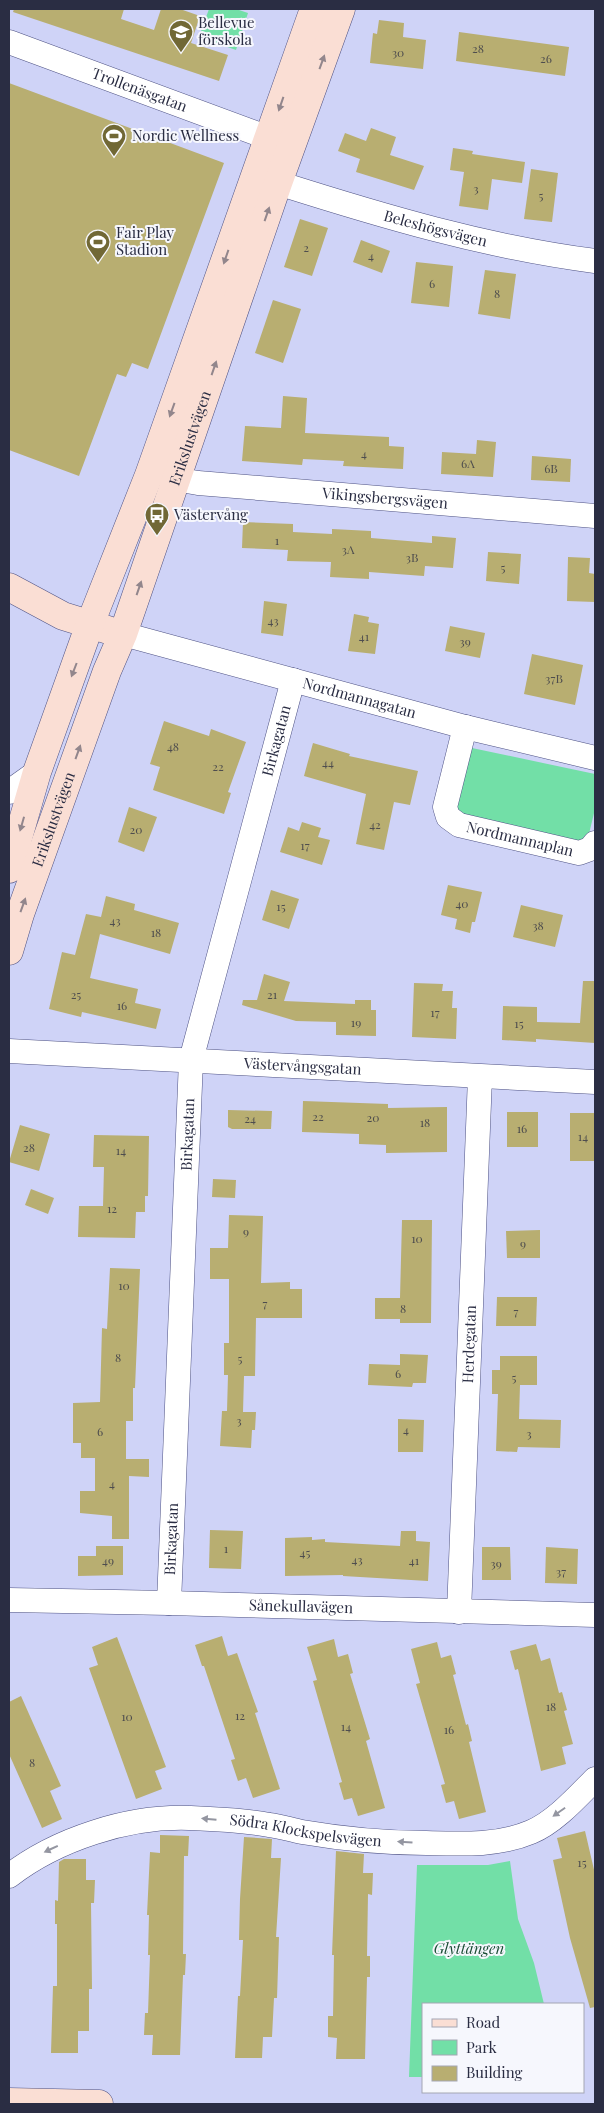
<svg xmlns="http://www.w3.org/2000/svg" width="604" height="2113" font-family="'Playfair Display',serif">
<rect width="100%" height="100%" fill="#cfd3f7"/>
<g fill="#72dfa7">
<path d="M209,9H236L248,13L236,50L199,37Z"/>
<path d="M472,748L595,774V809L587,842L576,844L460,815L454,808Z"/>
<path d="M510,1861L518,1919L534,1963L544,2004H423V2077H409L417,1865H488Z"/>
</g>
<g fill="#b8ae71">
<path d="M14,9H124L121,19L154,30L161,9H180L200,16L191,43L228,55L219,81L13,12Z"/>
<path d="M379,20L404,23L403,37L426,40L423,69L370,63L373,33L377,34Z"/>
<path d="M459,32L569,47L565,76L456,61Z"/>
<path d="M9,83L224,163L148,369L132,363L126,377L117,374L79,476L9,450Z"/>
<path d="M371,128L396,137L390,155L424,166L414,190L356,172L360,159L338,151L345,133L366,141Z"/>
<path d="M453,148L473,151L472,154L525,162L522,183L492,179L488,210L459,206L464,172L450,170Z"/>
<path d="M531,169L558,173L552,222L524,219Z"/>
<path d="M300,219L328,228L312,276L284,267Z"/>
<path d="M361,240L390,251L382,273L353,262Z"/>
<path d="M416,262L453,266L449,307L411,303Z"/>
<path d="M485,270L516,274L510,319L478,314Z"/>
<path d="M273,300L301,309L283,363L255,353Z"/>
<path d="M283,396L307,398L305,433L389,437V446L404,447L403,469L343,466L344,461L303,459L302,465L242,461L245,426L281,428Z"/>
<path d="M477,440L496,442L493,477L441,474L442,452L476,454Z"/>
<path d="M532,456L571,459L570,482L531,480Z"/>
<path d="M243,522L293,524V532L332,534V529L371,531V538L432,543V536L456,538L453,568L425,566L424,576L369,572V579L330,577L331,562L287,561L288,550L242,548Z"/>
<path d="M488,552L521,554L519,584L486,581Z"/>
<path d="M568,557L590,558L589,573L595,574V602L567,601Z"/>
<path d="M264,601L287,604L283,636L261,633Z"/>
<path d="M354,614L369,617L368,622L379,624L375,654L348,651Z"/>
<path d="M450,626L485,633L480,658L445,651Z"/>
<path d="M532,654L583,665L575,705L524,694Z"/>
<path d="M164,721L209,736L211,729L246,742L228,792L231,793L224,814L153,790L160,767L150,764Z"/>
<path d="M313,743L350,754L349,756L418,771L410,805L394,802L384,850L356,844L366,794L304,776Z"/>
<path d="M129,807L157,817L144,852L118,842Z"/>
<path d="M302,822L321,828L318,837L330,840L322,865L280,852L288,827L299,831Z"/>
<path d="M448,885L482,892L475,922H472L470,933L455,929L457,919L441,915Z"/>
<path d="M271,890L299,899L289,929L262,920Z"/>
<path d="M106,896L135,904L134,910L179,923L170,954L100,934L90,978L138,989L135,1003L161,1009L156,1029L82,1012L81,1017L49,1009L62,952L75,955L86,914L101,917Z"/>
<path d="M521,905L563,915L555,947L513,937Z"/>
<path d="M264,974L290,982L284,1001L355,1004V1000H371V1010H376V1036L336,1035V1022L296,1021L242,1005L243,1000H257Z"/>
<path d="M583,981H595V1043L536,1039V1042L502,1040L503,1006L537,1007V1022L580,1023Z"/>
<path d="M414,983L443,984L442,991H453L452,1008H457L456,1039L412,1037Z"/>
<path d="M303,1101L388,1104V1108L447,1107V1152L386,1153V1145L359,1144V1134L302,1132Z"/>
<path d="M228,1110L272,1111L271,1129H232L228,1127Z"/>
<rect x="507" y="1112" width="31" height="35"/>
<rect x="570" y="1113" width="25" height="48"/>
<path d="M20,1125L50,1134L39,1171L9,1162Z"/>
<path d="M94,1135L149,1136L148,1196H145V1212H136L135,1238L78,1237L79,1206H103L104,1167H93Z"/>
<path d="M213,1179L236,1180L235,1198L212,1197Z"/>
<path d="M31,1189L54,1198L48,1214L25,1205Z"/>
<path d="M229,1215L263,1216L261,1283L290,1282V1289H302V1318H256L255,1376H244L243,1412H256L255,1430H252L251,1448L220,1446L222,1411H227L228,1375H224V1343H229V1279H210V1248H228Z"/>
<path d="M402,1220H432L431,1323H400V1319H375V1298H400Z"/>
<path d="M540,1230V1258H507L506,1231Z"/>
<path d="M110,1268L140,1269L135,1388H133V1421H126V1459H149V1477L129,1476V1539H112V1516L80,1513V1491H95V1458H81V1443H73V1403L100,1402L102,1328L107,1329Z"/>
<path d="M497,1297H537L536,1326H496Z"/>
<path d="M400,1354L428,1355L426,1383H413L412,1387L368,1385L369,1364L400,1365Z"/>
<path d="M500,1356H537V1385H520L519,1419L561,1420L560,1448L518,1447L517,1452L496,1451L498,1394H492V1370H500Z"/>
<path d="M398,1419L424,1420L423,1452H398Z"/>
<path d="M210,1530L243,1531L241,1569L209,1568Z"/>
<path d="M401,1531H416V1541L430,1542L428,1581L343,1576V1575L285,1576V1538L312,1537V1540L325,1539V1542L400,1546Z"/>
<path d="M96,1546H123V1575L78,1576V1556H96Z"/>
<path d="M482,1547H510L511,1580H482Z"/>
<path d="M546,1547L578,1549L577,1584L545,1583Z"/>
<path d="M222,1636L228,1656L237,1653L258,1712L255,1713L280,1789L253,1798L246,1778L238,1781L231,1760L235,1759L204,1666H202L195,1645Z"/>
<path d="M117,1637L166,1767L155,1771L162,1789L136,1799L89,1668L98,1665L92,1647Z"/>
<path d="M334,1639L338,1657L348,1654L353,1673L350,1674L370,1739L366,1741L385,1808L358,1816L352,1798L344,1800L339,1783L342,1782L313,1681L317,1680L307,1647Z"/>
<path d="M437,1642L441,1658L451,1655L456,1674L453,1675L466,1725L468,1724L472,1741L469,1742L486,1812L459,1819L454,1801L446,1803L441,1785L445,1784L416,1684L420,1683L411,1649Z"/>
<path d="M536,1644L541,1661L550,1658L559,1693L562,1692L567,1710L564,1711L573,1744L562,1747L566,1764L541,1771L518,1669L515,1670L510,1651Z"/>
<path d="M21,1696L61,1786L50,1791L62,1819L42,1828L9,1754V1702Z"/>
<path d="M585,1831L595,1874V2007L590,2008L570,1938L553,1860L562,1858L557,1838Z"/>
<path d="M160,1835L189,1836L188,1856H184L183,1954H186L185,1975H183L180,2055H152L153,2035H144L145,2013H148L150,1955H148L149,1915H147L150,1852L160,1853Z"/>
<path d="M244,1837L272,1839L271,1858H281L276,1937H279L277,1998H274L272,2037H263L262,2058H235L238,1996H240L243,1940H239L240,1899Z"/>
<path d="M336,1851L364,1854L363,1873H373L372,1895L368,1894L367,1956H370V1977H367L365,2059H336L337,2038L328,2037V2016H333L334,1955H332Z"/>
<path d="M64,1859H86V1880H95L94,1903H91L92,1989H89V2031H78V2053H51L53,1986H57V1924H55V1900L58,1901L59,1862Z"/>
</g>
<g fill="none" stroke-linecap="round" stroke-linejoin="round">
<defs>
<g id="street">
<path id="s1" d="M9,42L269,138"/>
<path id="s2" d="M278,183C382,216 486,247 595,261"/>
<path id="s3" d="M175,479L198,483L595,516"/>
<path id="s4" d="M123,634L465,727L595,758"/>
<path id="s5" d="M465,727L445,807L448,817L459,825L579,853L590,849L595,843"/>
<path d="M9,792L37,772"/>
<path id="s6" d="M9,1051L595,1082"/>
<path id="s7" d="M9,1600L169,1603L595,1615"/>
<path id="s8" d="M169,1603L191,1060L293,680"/>
<path id="s9" d="M459,1612L480,1077"/>
<path id="s10" d="M9,1876C57,1839 128,1816 189,1818C215,1819 243,1820 269,1825C280,1826 291,1830 302,1832C343,1839 385,1843 426,1843C461,1844 498,1846 531,1832C555,1822 577,1797 595,1779"/>
</g>
<g id="secondary">
<path d="M9,587L63,616L108,630"/>
<path d="M9,869L37,772L90,624L149,475L314,9"/>
<path id="s11" d="M9,951L20,914L107,671L123,634L278,183L341,9"/>
<path d="M9,2102L99,2104"/>
</g>
</defs>
<use href="#street" stroke="#4e5284" stroke-width="25"/>
<use href="#secondary" stroke="#4e5284" stroke-width="29"/>
<use href="#street" stroke="#fff" stroke-width="24"/>
<use href="#secondary" stroke="#faded4" stroke-width="28"/>
</g>
<defs><path id="oneway-solid" d="M-6-.8H1V-3.2L6.5 0L1 3.2V.8H-6Z" transform="scale(1.25)"/></defs>
<g fill="#92868c">
<use href="#oneway-solid" transform="translate(322 62) rotate(-70)"/>
<use href="#oneway-solid" transform="translate(281 104) rotate(109)"/>
<use href="#oneway-solid" transform="translate(267 214) rotate(-71)"/>
<use href="#oneway-solid" transform="translate(226 257) rotate(109)"/>
<use href="#oneway-solid" transform="translate(214 368) rotate(-71)"/>
<use href="#oneway-solid" transform="translate(172 410) rotate(110)"/>
<use href="#oneway-solid" transform="translate(139 588) rotate(-71)"/>
<use href="#oneway-solid" transform="translate(74 670) rotate(111)"/>
<use href="#oneway-solid" transform="translate(78 752) rotate(-70)"/>
<use href="#oneway-solid" transform="translate(22 824) rotate(106)"/>
<use href="#oneway-solid" transform="translate(23 905) rotate(-70)"/>
</g>
<g fill="#9496a1">
<use href="#oneway-solid" transform="translate(559 1812) rotate(145)"/>
<use href="#oneway-solid" transform="translate(209 1819) rotate(-175)"/>
<use href="#oneway-solid" transform="translate(405 1842) rotate(-176)"/>
<use href="#oneway-solid" transform="translate(51 1849) rotate(155)"/>
</g>
<defs>
<symbol id="school-pin" viewBox="-11 -11 22 30"><path d="M0 17L-7.5 6A9.5 9.5 0 1 1 7.5 6Z" fill="#716835" stroke="#f6f7fd"/><path d="M0-5L7-2L0 1L-7-2ZM-4 1L0 2.5L4 1V4Q0 6-4 4Z" fill="#fff"/></symbol>
<symbol id="stadium-pin" viewBox="-11 -11 22 30"><path d="M0 17L-7.5 6A9.5 9.5 0 1 1 7.5 6Z" fill="#716835" stroke="#f6f7fd"/><path d="M0-5a6.5 5 0 1 0 0 10a6.5 5 0 1 0 0-10ZM-3.5-1.8h7v3.6h-7Z" fill="#fff"/></symbol>
<symbol id="bus-pin" viewBox="-11 -11 22 30"><path d="M0 17L-7.5 6A9.5 9.5 0 1 1 7.5 6Z" fill="#716835" stroke="#f6f7fd"/><path d="M-5-6H5V4H4V6H2V4H-2V6H-4V4H-5ZM-3.5-4V0h7V-4ZM-3.5 1.2v1.5H-2V1.2ZM2 1.2v1.5H3.5V1.2Z" fill="#fff"/></symbol>
</defs>
<g fill-rule="evenodd">
<use href="#school-pin" x="167" y="18" width="28" height="38"/>
<use href="#stadium-pin" x="100" y="122" width="28" height="38"/>
<use href="#stadium-pin" x="84" y="228" width="28" height="38"/>
<use href="#bus-pin" x="143" y="501" width="28" height="38"/>
</g>
<g text-anchor="middle" stroke-width="4" stroke-linejoin="round" paint-order="stroke">
<g font-size="12" fill="#4e4d4e">
<text x="478" y="53">28</text>
<text x="398" y="57">30</text>
<text x="546" y="63">26</text>
<text x="476" y="193">3</text>
<text x="541" y="200">5</text>
<text x="306" y="252">2</text>
<text x="371" y="260">4</text>
<text x="432" y="288">6</text>
<text x="497" y="298">8</text>
<text x="364" y="458">4</text>
<text x="468" y="468">6A</text>
<text x="551" y="473">6B</text>
<text x="277" y="545">1</text>
<text x="348" y="554">3A</text>
<text x="412" y="562">3B</text>
<text x="503" y="572">5</text>
<text x="273" y="625">43</text>
<text x="364" y="641">41</text>
<text x="465" y="646">39</text>
<text x="554" y="683">37B</text>
<text x="173" y="751">48</text>
<text x="328" y="767">44</text>
<text x="218" y="771">22</text>
<text x="375" y="829">42</text>
<text x="136" y="834">20</text>
<text x="305" y="850">17</text>
<text x="462" y="908">40</text>
<text x="281" y="911">15</text>
<text x="115" y="925">43</text>
<text x="538" y="930">38</text>
<text x="156" y="937">18</text>
<text x="76" y="999">25</text>
<text x="272" y="999">21</text>
<text x="122" y="1010">16</text>
<text x="435" y="1017">17</text>
<text x="356" y="1027">19</text>
<text x="519" y="1028">15</text>
<text x="318" y="1121">22</text>
<text x="373" y="1122">20</text>
<text x="250" y="1123">24</text>
<text x="425" y="1127">18</text>
<text x="522" y="1133">16</text>
<text x="583" y="1141">14</text>
<text x="29" y="1152">28</text>
<text x="121" y="1155">14</text>
<text x="112" y="1213">12</text>
<text x="246" y="1236">9</text>
<text x="417" y="1243">10</text>
<text x="523" y="1248">9</text>
<text x="124" y="1290">10</text>
<text x="265" y="1308">7</text>
<text x="403" y="1313">8</text>
<text x="516" y="1316">7</text>
<text x="118" y="1362">8</text>
<text x="240" y="1363">5</text>
<text x="398" y="1378">6</text>
<text x="514" y="1382">5</text>
<text x="239" y="1425">3</text>
<text x="406" y="1434">4</text>
<text x="100" y="1436">6</text>
<text x="529" y="1438">3</text>
<text x="112" y="1488">4</text>
<text x="226" y="1553">1</text>
<text x="305" y="1557">45</text>
<text x="357" y="1564">43</text>
<text x="108" y="1565">49</text>
<text x="414" y="1565">41</text>
<text x="496" y="1568">39</text>
<text x="561" y="1576">37</text>
<text x="551" y="1711">18</text>
<text x="240" y="1720">12</text>
<text x="127" y="1721">10</text>
<text x="346" y="1731">14</text>
<text x="449" y="1734">16</text>
<text x="32" y="1767">8</text>
<text x="582" y="1867">15</text>
</g>
<g font-size="15" fill="#2a2d43" stroke="#f6f7fd" text-anchor="start">
<text x="198" y="28">Bellevue<tspan x="198" dy="17">förskola</tspan></text>
<text x="132" y="141">Nordic Wellness</text>
<text x="116" y="238">Fair Play<tspan x="116" dy="17">Stadion</tspan></text>
<text x="174" y="520">Västervång</text>
</g>
<g font-size="15" fill="#2a2d43" stroke="#f6f7fd">
<text dy="5" stroke="none"><textPath href="#s1" startOffset="139">Trollenäsgatan</textPath></text>
<text dy="5" stroke="none"><textPath href="#s2" startOffset="164">Beleshögsvägen</textPath></text>
<text dy="5" stroke="none"><textPath href="#s11" startOffset="544">Erikslustvägen</textPath></text>
<text dy="5" stroke="none"><textPath href="#s3" startOffset="211">Vikingsbergsvägen</textPath></text>
<text dy="5" stroke="none"><textPath href="#s4" startOffset="245">Nordmannagatan</textPath></text>
<text dy="5" stroke="none"><textPath href="#s8" startOffset="874">Birkagatan</textPath></text>
<text dy="5" stroke="none"><textPath href="#s11" startOffset="139">Erikslustvägen</textPath></text>
<text dy="5" stroke="none"><textPath href="#s5" startOffset="169">Nordmannaplan</textPath></text>
<text dy="5" stroke="none"><textPath href="#s6" startOffset="294">Västervångsgatan</textPath></text>
<text dy="5" stroke="none"><textPath href="#s8" startOffset="469">Birkagatan</textPath></text>
<text dy="5" stroke="none"><textPath href="#s9" startOffset="268">Herdegatan</textPath></text>
<text dy="5" stroke="none"><textPath href="#s8" startOffset="64">Birkagatan</textPath></text>
<text dy="5" stroke="none"><textPath href="#s7" startOffset="292">Sånekullavägen</textPath></text>
<text dy="5" stroke="none"><textPath href="#s10" startOffset="310">Södra Klockspelsvägen</textPath></text>
</g>
<g font-size="15" font-style="italic" fill="#194d34" stroke="#f6f7fd">
<text x="469" y="1954">Glyttängen</text>
</g>
</g>
<rect width="604" height="2113" fill="none" stroke="#2a2d43" stroke-width="20"/>
<rect x="422" y="2003" width="162" height="90" fill="#f6f7fd" stroke="#a4a6b3"/>
<rect x="432" y="2019" width="25" height="8" fill="#faded4" stroke="#a4a6b3"/>
<text x="466" y="2028" font-size="15" fill="#2a2d43">Road</text>
<rect x="432" y="2040" width="25" height="15" fill="#72dfa7" stroke="#a4a6b3"/>
<text x="466" y="2053" font-size="15" fill="#2a2d43">Park</text>
<rect x="432" y="2066" width="25" height="15" fill="#b8ae71" stroke="#a4a6b3"/>
<text x="466" y="2078" font-size="15" fill="#2a2d43">Building</text>
</svg>
